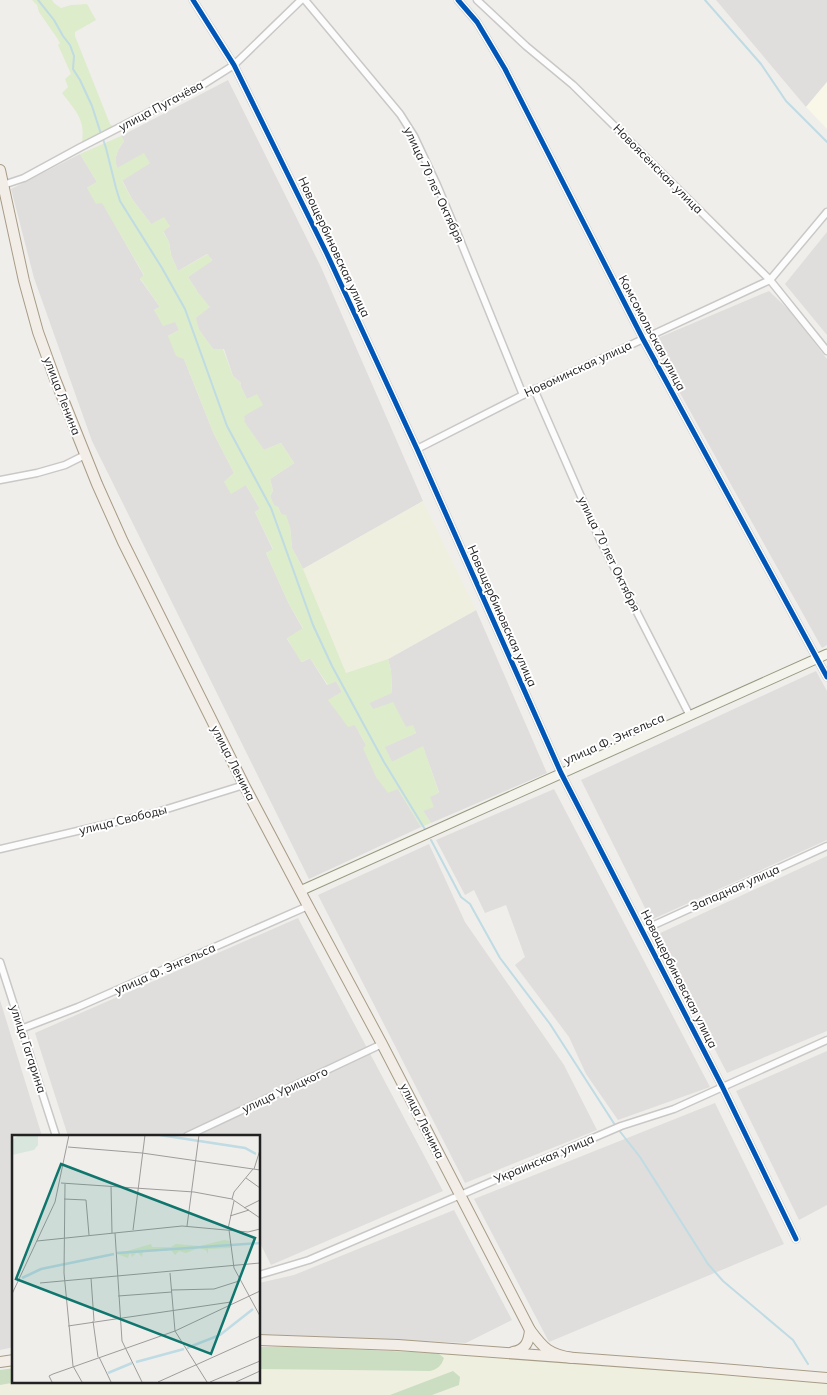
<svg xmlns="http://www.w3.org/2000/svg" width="827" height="1395" font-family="Mulish,sans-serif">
<rect width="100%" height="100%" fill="#f0eeeb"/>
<g fill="#dfdedc">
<path d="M716,0H827V82L806,107Z"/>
<path d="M228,80L321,267L423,501L303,569L292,548L290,527L281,514L278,507L274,506L270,496L273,491L270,479L294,463L281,443L264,450L243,421L244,416L257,395L247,399L240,385L241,383L233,376L224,349H213L199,330L195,318L197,291L188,277L212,260L207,254L178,271L171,255L169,242L163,231L170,226L151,224L132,199L122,180L150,163L117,168L115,160L118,150L124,141L121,136Z"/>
<path d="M80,154L97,182L87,188L102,202L144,276L140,279L160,307L154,310L175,321L179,330L168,336L184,359L213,432L234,473L224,482L246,485L260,509L255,512L273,550L266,553L289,604L303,629L287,639L302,662L310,658L327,685L336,681L342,692L329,700L355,725L366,745L398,789L421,827L309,879L92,441L34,278L11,189Z"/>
<path d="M827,232V335L785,284Z"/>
<path d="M769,291L791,312L827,359V645L822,648L651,341Z"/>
<path d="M476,610L547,773L431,823L423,811L429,797L439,792L423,747L392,762L384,747L416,733L413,726L406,727L373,709L369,703L392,692L391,671L388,659Z"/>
<path d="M816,671L827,691V840L651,920L581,780Z"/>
<path d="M554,789L710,1087L618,1120L586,1074L569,1037L515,965L525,957L506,905L485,913L474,890L465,895L436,840Z"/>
<path d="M429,844L465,922L564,1065L597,1130L465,1183L318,895Z"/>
<path d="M827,856V1031L727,1073L656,935Z"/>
<path d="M298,918L443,1191L271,1265L259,1241V1136H68L35,1033Z"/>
<path d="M0,1000L42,1136H14V1347L0,1350Z"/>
<path d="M827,1051V1205L799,1220L736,1091Z"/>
<path d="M715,1103L784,1244L549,1342L474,1199Z"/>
<path d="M454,1210L512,1320L466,1343L259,1334V1283L294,1275Z"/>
</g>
<path fill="#f8f7e8" d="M827,82V129L806,107Z"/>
<g fill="#efefdf">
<path d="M423,501L476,610L388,659L346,673L303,569Z"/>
<path d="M438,1353L702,1372L827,1383V1395H0V1385L23,1381H259V1369L430,1371L444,1358Z"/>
</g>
<g fill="#ddeccb">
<path d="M32,0H52L54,3L61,8L71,5L87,4L96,20L75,32V36L110,124L117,129L81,147C87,122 77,112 62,93L68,87L65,79L71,74L58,45L60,43L57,38L39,12L37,5Z"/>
<path d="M121,136L124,141C117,150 114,157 117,168L144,153L150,163L122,181L132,199L151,224L164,217L170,226L163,232L169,242L171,255L178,271L208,254L212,261L188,277L197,291L210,307L196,318L199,330L213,349H223L233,376L241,383L240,385L247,399L257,394L263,405L244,416L245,420L244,421L264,450L281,443L294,463L270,479L273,491L270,496L274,505L278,507L281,514L286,515L290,527L292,548L303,569L346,673L388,659L391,671L392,693L369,703L373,709L393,702L406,727L413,725L416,733L385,747L392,762L423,746L439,793L430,797L434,807L423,811L431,823L421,827L398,789L388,793L376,777L363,748L366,745L355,725L348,727L328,700L342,692L336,681L328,685L310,658L301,662L287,638L303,628L289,604L266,553L273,549L255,512L260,509L246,485L231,494L224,482L234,473L213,432L184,359L176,356L168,336L179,330L175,322L163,326L154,310L160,307L140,278L144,275L102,203L96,204L87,188L97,182L80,154Z"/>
</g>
<g fill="#cbdec1">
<path d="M259,1347H297L438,1353L444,1358C441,1366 438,1369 430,1371L259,1369Z"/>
<path d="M14,1368V1381H23L0,1385V1370Z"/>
<path d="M453,1371L460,1377L459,1385L432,1395H390Z"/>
</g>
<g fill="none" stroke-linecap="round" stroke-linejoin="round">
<g stroke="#bfdbe3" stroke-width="2">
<path d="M38,0L54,20L63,36L70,45L74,56L73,69L80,80L92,106L101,134"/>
<path d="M705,0L761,64L786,101L827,142"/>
<path d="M103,139L106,148L116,188L120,201L162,268L185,309L227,426L271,508L313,625L332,666L384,762L426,831"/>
<path d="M431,840L461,897L470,904L500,958L550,1024L615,1125"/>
<path d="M618,1129L640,1157L708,1264L723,1281L793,1340L808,1364"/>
</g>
<defs>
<g id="minor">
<path d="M193,0L234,65L327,254L417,449L561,773L722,1086L796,1239"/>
<path d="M305,0L400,114L414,136L437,185L458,235L523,395"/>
<path d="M458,0L477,22L505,69L643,339L827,677"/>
<path d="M477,0L526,46L573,85L770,280L827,351"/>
<path d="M3,185L24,178L81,147L204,84L234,65L301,0"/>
<path d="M534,389L600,540L690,716"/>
<path d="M417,449L523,395L770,280L827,212"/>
<path d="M0,480L37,473L65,465L85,455"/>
<path d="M0,849L154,813L244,785"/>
<path d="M643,930L827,846"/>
<path d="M0,962L56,1136"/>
<path d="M21,1029L78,1007L308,906"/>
<path d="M187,1136L382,1044"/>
<path d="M259,1275L309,1260L621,1126L674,1109L827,1040"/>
</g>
<path id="secondary" d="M300,891L827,654"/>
<g id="primary">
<path d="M0,170L24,281L38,332L55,379L97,484L123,542L244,785L308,906L382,1044L530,1330C544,1349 549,1354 572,1358"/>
<path d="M259,1340L398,1345L710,1368L827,1378"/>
<path d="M513,1352C526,1350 529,1341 530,1330"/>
<path d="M0,1362L14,1360"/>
</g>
</defs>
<use href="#minor" stroke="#c9c8c7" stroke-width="9"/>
<use href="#secondary" stroke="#999a82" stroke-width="11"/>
<use href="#primary" stroke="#a79c86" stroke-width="12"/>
<use href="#minor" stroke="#fdfcfc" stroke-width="6"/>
<use href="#secondary" stroke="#f4f4ed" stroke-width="9"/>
<use href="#primary" stroke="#f3ede7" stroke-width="10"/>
<defs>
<g id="cycleway">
<path d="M193,0L234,65L327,254L417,449L561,773L722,1086L796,1239"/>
<path d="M458,0L477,22L505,69L643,339L827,677"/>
</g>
</defs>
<use href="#cycleway" stroke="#fff" stroke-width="8"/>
<use href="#cycleway" stroke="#0057b8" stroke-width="5"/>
</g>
<g text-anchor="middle" stroke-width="4" stroke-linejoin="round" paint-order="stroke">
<g font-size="12" fill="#222" stroke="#fff">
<text transform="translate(161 106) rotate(-28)" y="4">улица Пугачёва</text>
<text transform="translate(658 169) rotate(45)" y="4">Новоясенская улица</text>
<text transform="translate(434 185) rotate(65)" y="4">улица 70 лет Октября</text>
<text transform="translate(334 247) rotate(65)" y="4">Новощербиновская улица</text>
<text transform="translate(652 333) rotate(62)" y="4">Комсомольская улица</text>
<text transform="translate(578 369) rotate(-25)" y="4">Новоминская улица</text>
<text transform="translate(62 396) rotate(69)" y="4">улица Ленина</text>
<text transform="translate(609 554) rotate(64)" y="4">улица 70 лет Октября</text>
<text transform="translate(502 616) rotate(66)" y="4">Новощербиновская улица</text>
<text transform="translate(614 739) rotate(-24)" y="4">улица Ф. Энгельса</text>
<text transform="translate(233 763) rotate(63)" y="4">улица Ленина</text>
<text transform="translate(123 820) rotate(-14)" y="4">улица Свободы</text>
<text transform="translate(735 888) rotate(-24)" y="4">Западная улица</text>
<text transform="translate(165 969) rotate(-24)" y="4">улица Ф. Энгельса</text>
<text transform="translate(679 979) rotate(63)" y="4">Новощербиновская улица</text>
<text transform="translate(28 1049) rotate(72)" y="4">улица Гагарина</text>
<text transform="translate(285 1090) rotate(-25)" y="4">улица Урицкого</text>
<text transform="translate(422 1121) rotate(63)" y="4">улица Ленина</text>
<text transform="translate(544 1159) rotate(-23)" y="4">Украинская улица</text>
</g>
</g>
<g transform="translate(12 1135)">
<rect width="248" height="248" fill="#f0eeeb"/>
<path d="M212,105L218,106V113L196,114V119L194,115L187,113L174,118L167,116L163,120L159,115L131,116L130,122L125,117L120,122L118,117L116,123L105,119L139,109L140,112H159L164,109L188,111Z" fill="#ddeccb"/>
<path d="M7,0H26V10L22,15L0,20V5Z" fill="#d9e6de"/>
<path fill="none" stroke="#bfdbe3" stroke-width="2.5" d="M148,0L233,13L244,19M105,118L248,108M10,143L29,134L102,119M175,213L208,200L241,174M124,227L172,214M96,238L120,228"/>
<path fill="none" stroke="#9e9c9b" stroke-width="1" d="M56,12L130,18L248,35M242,34L248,15M234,43L248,53M49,48L182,57L220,64L248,83M53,49L52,138L61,231M99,51L100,98M52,64L74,65L77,100M220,64L222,57L241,34M232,73L248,65M218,81L237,75M175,91L187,0M216,94L222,66M121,95L133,0M217,95L222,133L248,181M103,98L110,206L130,247M25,106L170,91L236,97L248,94M158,138L163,196L195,247M79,143L82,186M28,148L248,128M160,155L202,154L227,146M0,159L43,67L57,0M106,161L160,157M81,186L86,222M56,191L219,167M87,222L99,247M61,231L70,247M40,247L37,241L41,239L163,196L248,156M146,247L248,201M198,247L248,226M224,247L248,236"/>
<path fill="#0f766e" fill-opacity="0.15" stroke="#0f766e" stroke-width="2.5" d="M49,29L243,103L199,219L4,144Z"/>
<rect width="248" height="248" fill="none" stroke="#222" stroke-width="2.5"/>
</g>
</svg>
